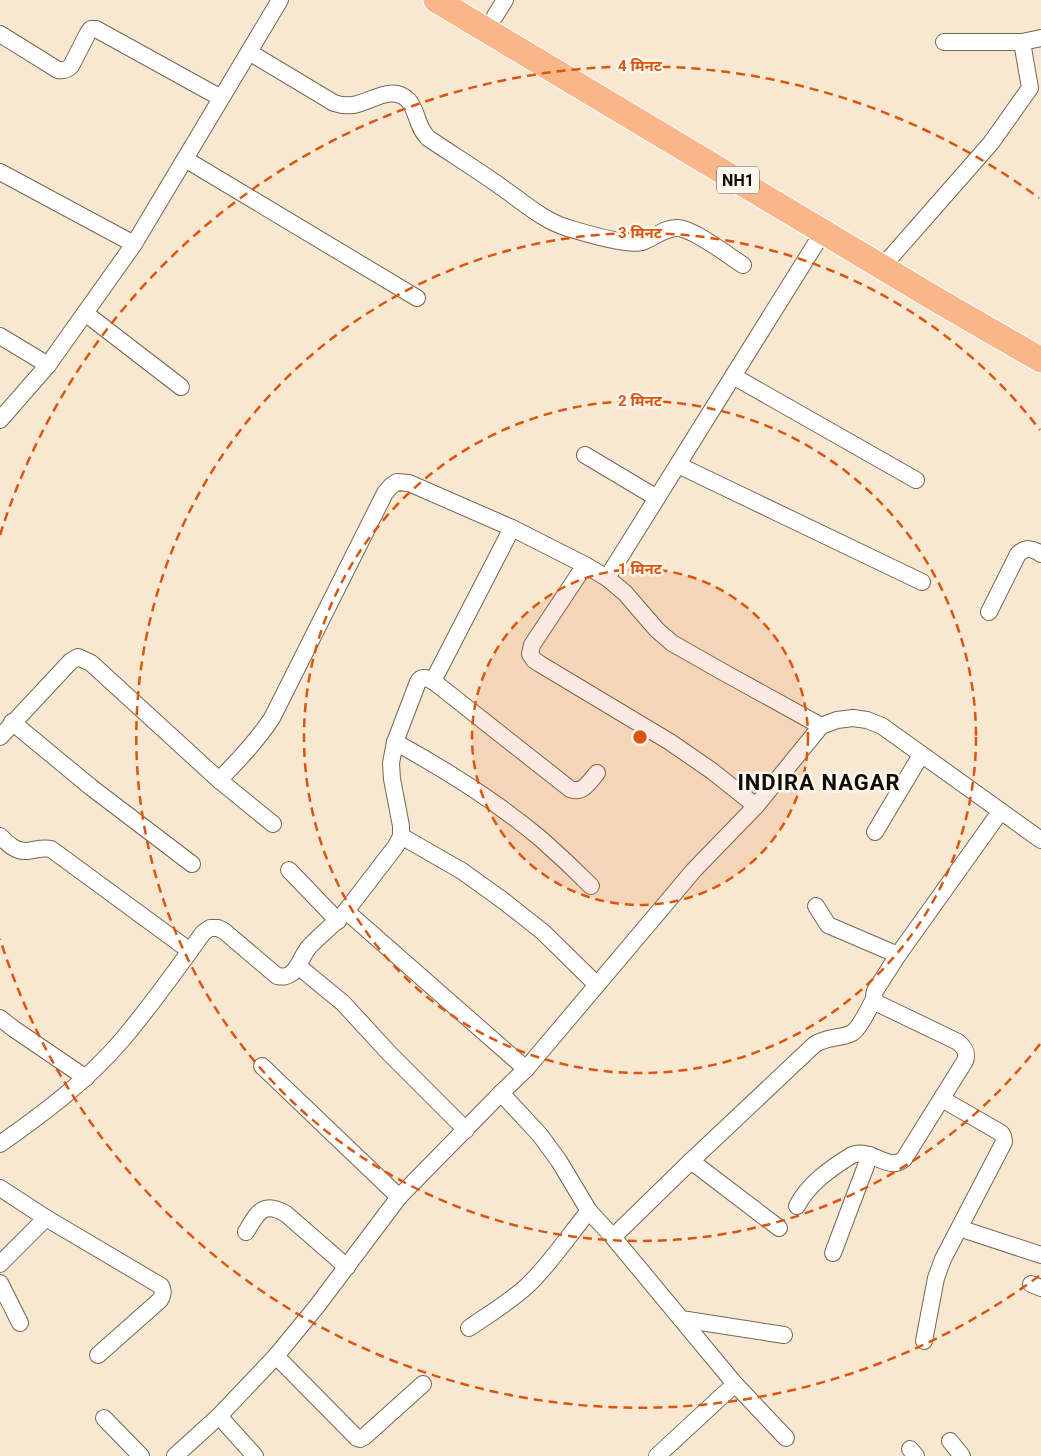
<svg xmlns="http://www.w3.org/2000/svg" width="1041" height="1456" font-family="Roboto,'Noto Sans Devanagari',sans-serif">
<rect width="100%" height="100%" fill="#f8e8d1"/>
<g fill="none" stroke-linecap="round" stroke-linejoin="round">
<defs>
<g id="minor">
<path d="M495,16L505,0"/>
<path d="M0,34L58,70C64,71 67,70 71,66L88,33L91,29H96L221,98"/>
<path d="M944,42H1022"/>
<path d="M249,52L334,103C340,105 346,106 353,105C371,102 392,84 408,100C418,111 416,126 428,138C453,155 479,171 504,189C524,203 544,221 568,228C585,233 627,246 642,242C654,238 665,227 678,228C694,229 729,256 743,265"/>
<path d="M185,159L417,298"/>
<path d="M0,172L134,244"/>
<path d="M890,258L991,143L1030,88L1022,42L1041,38"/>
<path d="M85,313L181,387"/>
<path d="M0,336L48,365"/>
<path d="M733,376L916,480"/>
<path d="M0,420L48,365L134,244L280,0"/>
<path d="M585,455L657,498"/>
<path d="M678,465L922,582"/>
<path d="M585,565L532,645L530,654L534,660L540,664L670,742L712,771L756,806"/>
<path d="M607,578L823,232"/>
<path d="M989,612L1018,554C1026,547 1032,548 1041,554"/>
<path d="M433,681L570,789C583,794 589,782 597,773"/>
<path d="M12,722L92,788L192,864"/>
<path d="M0,737L71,661L78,657L91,663L219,780L273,824"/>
<path d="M395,742C446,770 496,801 541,839C558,854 575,870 591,886"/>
<path d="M219,780C239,760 257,741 272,718L385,493L391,486L397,482L409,483L512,528L585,565L607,578L625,593L657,630L672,643L723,672L821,726"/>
<path d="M875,832L921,755"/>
<path d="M0,836C8,844 16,852 27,851C36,850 42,847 51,849L190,951"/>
<path d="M401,836L462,871L505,902L543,932L597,985"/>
<path d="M289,870L338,921"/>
<path d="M816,906L828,925L898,955"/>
<path d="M346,911L526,1069"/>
<path d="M298,966L343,1003L389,1053L466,1130"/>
<path d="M0,1018L14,1029L86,1078"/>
<path d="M262,1066L399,1197"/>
<path d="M501,1093L540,1135L559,1161L589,1211L613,1237L735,1384L786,1438"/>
<path d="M0,1144C44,1113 87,1081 122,1040C151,1006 177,969 203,933L210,928H218L224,931L277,976C283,977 287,977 292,973C300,966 302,955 309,947C321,934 335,924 346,911L396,846L401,836V826L392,779L391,763L395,742L418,682C422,675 427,679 433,681L512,528"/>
<path d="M691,1161L779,1228"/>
<path d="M0,1188L46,1218L161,1286C164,1291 163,1295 160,1300L98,1355"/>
<path d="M797,1206C808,1184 831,1168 852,1155C871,1147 889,1173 904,1159L965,1061C968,1053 965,1048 958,1042L879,1004C874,1000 873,997 875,991L898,955L1000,812"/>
<path d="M968,1231L1041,1255"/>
<path d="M246,1232C257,1214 262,1200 286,1214L347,1267"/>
<path d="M613,1237L691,1161L814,1045C827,1036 841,1039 852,1033C860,1028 869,1008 874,999"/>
<path d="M833,1253L870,1155"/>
<path d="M0,1264L46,1218"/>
<path d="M0,1283L20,1323"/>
<path d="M1031,1284L1041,1288"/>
<path d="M681,1319L784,1335"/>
<path d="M469,1328C489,1314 510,1302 528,1285C551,1263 569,1235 589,1211"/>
<path d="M924,1341L936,1278L943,1259L1004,1142L1003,1136L1001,1133L942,1099"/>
<path d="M276,1356L357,1438L360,1439L364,1437L423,1384"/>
<path d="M219,1416L255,1456"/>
<path d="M104,1418L141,1456"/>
<path d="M950,1441L962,1456"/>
<path d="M910,1449L916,1456"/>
<path d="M175,1456L219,1416L276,1356L317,1306L399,1197L501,1093L526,1069L694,870L756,806L821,726L837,720L853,718L867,720L882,726L1041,840"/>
<path d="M657,1456L735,1384"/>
</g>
<path id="highway" d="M436,0L932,297L1041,360"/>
</defs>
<use href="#minor" stroke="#756753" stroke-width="18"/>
<use href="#highway" stroke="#fff" stroke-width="27"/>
<use href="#minor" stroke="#fff" stroke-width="16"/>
<use href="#highway" stroke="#f9b789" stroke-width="25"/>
</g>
<circle cx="640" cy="737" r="168" fill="#dd550c" fill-opacity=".12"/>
<g fill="none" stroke="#dd550c" stroke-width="2.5" stroke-dasharray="9 6">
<circle cx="640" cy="737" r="168"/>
<circle cx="640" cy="737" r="336"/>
<path d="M1040 1044A504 504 0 1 1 1040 430"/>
<path d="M1039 1276A671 671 0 0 1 0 939M0 535A671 671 0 0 1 1039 198"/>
</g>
<g text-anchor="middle" stroke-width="5" stroke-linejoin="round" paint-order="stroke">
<rect fill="#fdf7ee" stroke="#57524b" stroke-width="1" x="717" y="166.5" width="42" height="27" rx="4"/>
<g font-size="16" font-weight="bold" fill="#100b05">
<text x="738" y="186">NH1</text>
</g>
<g font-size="22" font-weight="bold" letter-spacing="1" fill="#100b05" stroke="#fdf7ee">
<text x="819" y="790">INDIRA NAGAR</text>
</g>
</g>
<circle cx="640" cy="737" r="8" fill="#dd550c" stroke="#fdf7ee" stroke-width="2.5"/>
<g font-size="15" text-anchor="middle" font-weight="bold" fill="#dd550c" stroke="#fdf7ee" stroke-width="5" stroke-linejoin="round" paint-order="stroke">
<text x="640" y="71">4 मिनट</text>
<text x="640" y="238">3 मिनट</text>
<text x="640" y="406">2 मिनट</text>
<text x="640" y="574">1 मिनट</text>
</g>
</svg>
